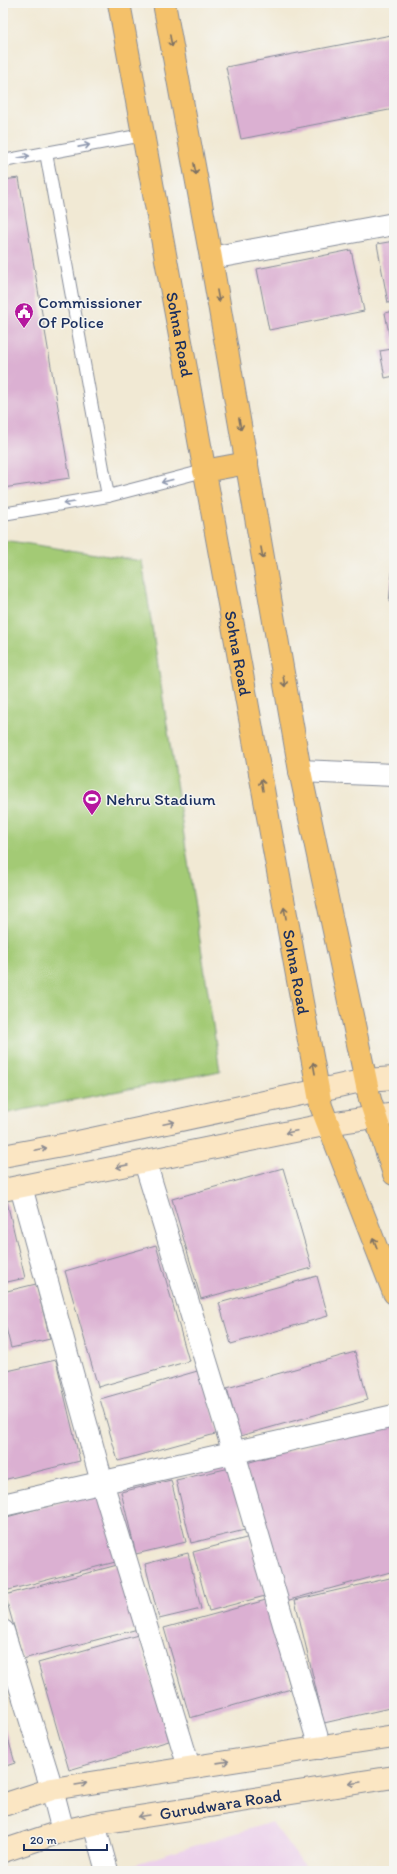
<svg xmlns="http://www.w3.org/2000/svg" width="397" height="1874" font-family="Itim,sans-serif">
<rect width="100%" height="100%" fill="#f6f6f2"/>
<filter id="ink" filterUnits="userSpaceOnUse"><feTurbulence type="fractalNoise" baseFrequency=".025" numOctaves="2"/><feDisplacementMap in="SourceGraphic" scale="8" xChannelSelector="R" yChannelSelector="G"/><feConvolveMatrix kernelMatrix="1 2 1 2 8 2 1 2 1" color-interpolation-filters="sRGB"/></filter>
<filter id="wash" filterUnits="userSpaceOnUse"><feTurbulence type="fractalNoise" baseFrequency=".012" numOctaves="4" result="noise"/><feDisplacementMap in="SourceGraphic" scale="16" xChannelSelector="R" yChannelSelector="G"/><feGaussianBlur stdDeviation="0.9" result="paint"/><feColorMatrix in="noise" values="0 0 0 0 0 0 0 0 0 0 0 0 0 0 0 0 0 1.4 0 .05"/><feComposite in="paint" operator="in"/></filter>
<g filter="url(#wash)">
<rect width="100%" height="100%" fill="#f1e9d4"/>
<path fill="#ecd1eb" d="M272,1822L308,1871H112Z"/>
<path fill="#a3ca75" stroke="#5f7c6a" d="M3,540L142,561L220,1071L3,1114Z"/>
<g id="blocks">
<g fill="#dbb0d2">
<path d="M391,35L394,51V109L241,139L226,67Z"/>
<path d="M19,178L70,478L3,488V180Z"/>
<path d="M394,241V302L388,303L377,244Z"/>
<path d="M351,250L364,311L269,330L257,269Z"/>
<path d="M394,311V376L385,378L380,351L392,349L385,313Z"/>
<path d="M393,566H394V603L389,602Z"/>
<path d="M283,1168L312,1268L201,1299L172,1199Z"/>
<path d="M7,1202L25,1278L3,1283V1203Z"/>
<path d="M156,1245L189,1361L98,1387L65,1271Z"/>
<path d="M317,1276L328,1316L231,1344L219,1303Z"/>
<path d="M36,1284L50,1339L11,1348L3,1316V1292Z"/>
<path d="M355,1352L368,1400L240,1436L227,1388Z"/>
<path d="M56,1360L80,1461L3,1480V1372Z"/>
<path d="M201,1370L219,1433L118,1461L100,1399Z"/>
<path d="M392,1422L394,1427V1571L282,1602L243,1464Z"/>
<path d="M230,1468L245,1530L191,1543L176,1480Z"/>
<path d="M171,1480L186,1542L136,1554L121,1492Z"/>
<path d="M100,1492L119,1561L5,1591L3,1584V1518Z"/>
<path d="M250,1537L265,1596L209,1611L193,1552Z"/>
<path d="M188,1553L201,1609L159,1619L145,1564Z"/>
<path d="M121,1564L138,1629L23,1659L5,1595Z"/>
<path d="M394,1577V1707L324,1723L295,1600Z"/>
<path d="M266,1600L291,1689L190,1718L164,1628Z"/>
<path d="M138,1635L169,1741L69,1770L38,1663Z"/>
<path d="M3,1721L15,1763L3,1767Z"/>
</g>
</g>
</g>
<g filter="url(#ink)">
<use href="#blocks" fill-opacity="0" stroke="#868c99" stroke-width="1"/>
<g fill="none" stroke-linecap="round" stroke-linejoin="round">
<defs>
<g id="service">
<path d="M46,153L108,496"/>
<path d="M3,161L143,135"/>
<path d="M3,514L108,496L204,471"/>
</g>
<g id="minor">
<path d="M211,258L394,224"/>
<path d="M300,771L394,775"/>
<path d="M145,1162L234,1453L320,1748"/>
<path d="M21,1187L102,1482L189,1767"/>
<path d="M3,1505L394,1416"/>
<path d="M3,1631L52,1789L63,1831"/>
<path d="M94,1824L107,1871"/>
</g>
<g id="secondary">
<path d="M3,1156L78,1142L366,1080L394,1078"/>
<path d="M3,1190L329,1124L394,1114"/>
<path d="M3,1805L52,1789L394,1736"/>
<path id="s1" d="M3,1851L63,1831L94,1824L394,1777"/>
</g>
<g id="primary">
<path id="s2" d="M119,3L321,1106L394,1293"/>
<path d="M164,3L211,258L300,771L370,1100L394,1174"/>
<path d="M204,471L247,463"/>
</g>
</defs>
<use href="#service" stroke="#868c99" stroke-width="14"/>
<use href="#minor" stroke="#868c99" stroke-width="24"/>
<use href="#secondary" stroke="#868c99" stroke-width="24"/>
<use href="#primary" stroke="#868c99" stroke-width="24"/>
<use href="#service" stroke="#fff" stroke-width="12"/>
<use href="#minor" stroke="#fff" stroke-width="22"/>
<use href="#secondary" stroke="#fbe6c3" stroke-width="22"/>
<use href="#primary" stroke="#f4c16a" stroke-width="22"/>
</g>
<defs><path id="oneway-shaft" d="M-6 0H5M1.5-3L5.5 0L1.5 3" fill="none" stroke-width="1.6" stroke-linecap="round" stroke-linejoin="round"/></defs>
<g stroke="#7d7163">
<use href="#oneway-shaft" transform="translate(171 41) rotate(79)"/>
<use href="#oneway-shaft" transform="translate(195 169) rotate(79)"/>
<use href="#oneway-shaft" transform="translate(218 296) rotate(80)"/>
<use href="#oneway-shaft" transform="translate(240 424) rotate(80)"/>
<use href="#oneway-shaft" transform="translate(262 553) rotate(80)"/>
<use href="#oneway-shaft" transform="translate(284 681) rotate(80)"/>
<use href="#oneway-shaft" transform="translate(262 785) rotate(-100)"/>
<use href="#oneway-shaft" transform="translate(285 913) rotate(-100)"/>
<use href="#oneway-shaft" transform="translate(314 1068) rotate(-100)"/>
<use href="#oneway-shaft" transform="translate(375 1243) rotate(-111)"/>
</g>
<g stroke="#8d97ae">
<use href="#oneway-shaft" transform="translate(84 146) rotate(-11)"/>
<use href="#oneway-shaft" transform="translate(24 157) rotate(-10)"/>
<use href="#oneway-shaft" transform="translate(167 481) rotate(165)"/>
<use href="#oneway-shaft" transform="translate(69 503) rotate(171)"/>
</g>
<g stroke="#8b8a90">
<use href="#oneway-shaft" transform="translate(169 1123) rotate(-12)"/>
<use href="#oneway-shaft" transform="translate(291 1132) rotate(168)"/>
<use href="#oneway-shaft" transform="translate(41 1149) rotate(-11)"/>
<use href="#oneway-shaft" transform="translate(122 1166) rotate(169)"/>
<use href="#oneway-shaft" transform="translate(223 1762) rotate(-8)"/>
<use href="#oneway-shaft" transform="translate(355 1783) rotate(171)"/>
<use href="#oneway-shaft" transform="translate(81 1784) rotate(-9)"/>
<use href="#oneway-shaft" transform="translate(144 1816) rotate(171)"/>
</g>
</g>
<defs>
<symbol id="civic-pin" viewBox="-11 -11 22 30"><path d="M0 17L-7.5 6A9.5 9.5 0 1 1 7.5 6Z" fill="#b5179e" stroke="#f6f6f2"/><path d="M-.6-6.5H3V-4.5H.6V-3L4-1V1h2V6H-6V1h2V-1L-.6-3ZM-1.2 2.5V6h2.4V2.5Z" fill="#fff"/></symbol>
<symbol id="stadium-pin" viewBox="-11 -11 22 30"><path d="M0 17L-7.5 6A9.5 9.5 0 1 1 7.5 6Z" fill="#b5179e" stroke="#f6f6f2"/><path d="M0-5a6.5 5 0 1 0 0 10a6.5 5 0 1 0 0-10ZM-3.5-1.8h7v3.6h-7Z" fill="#fff"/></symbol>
</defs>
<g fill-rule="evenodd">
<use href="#civic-pin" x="13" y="301" width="22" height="30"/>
<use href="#stadium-pin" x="81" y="788" width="22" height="30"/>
</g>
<g text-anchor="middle" stroke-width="3" stroke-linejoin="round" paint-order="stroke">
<g font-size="17" fill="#1b2f5e" stroke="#f6f6f2" text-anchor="start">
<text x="38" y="308">Commissioner<tspan x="38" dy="20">Of Police</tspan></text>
<text x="106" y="805">Nehru Stadium</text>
</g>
<g font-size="17" fill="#1b2f5e" stroke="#f6f6f2">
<text dy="6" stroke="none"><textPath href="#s2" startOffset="337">Sohna Road</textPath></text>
<text dy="6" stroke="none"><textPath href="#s2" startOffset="661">Sohna Road</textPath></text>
<text dy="6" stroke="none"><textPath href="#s2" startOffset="985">Sohna Road</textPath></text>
<text dy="6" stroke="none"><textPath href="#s1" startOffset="223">Gurudwara Road</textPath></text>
</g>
</g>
<rect width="397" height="1874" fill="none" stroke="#f6f6f2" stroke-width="16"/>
<path d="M24 1844v6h83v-6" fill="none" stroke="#1b2f5e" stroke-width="2"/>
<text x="30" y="1844" font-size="12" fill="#1b2f5e" stroke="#f6f6f2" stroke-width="3" paint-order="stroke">20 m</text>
</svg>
